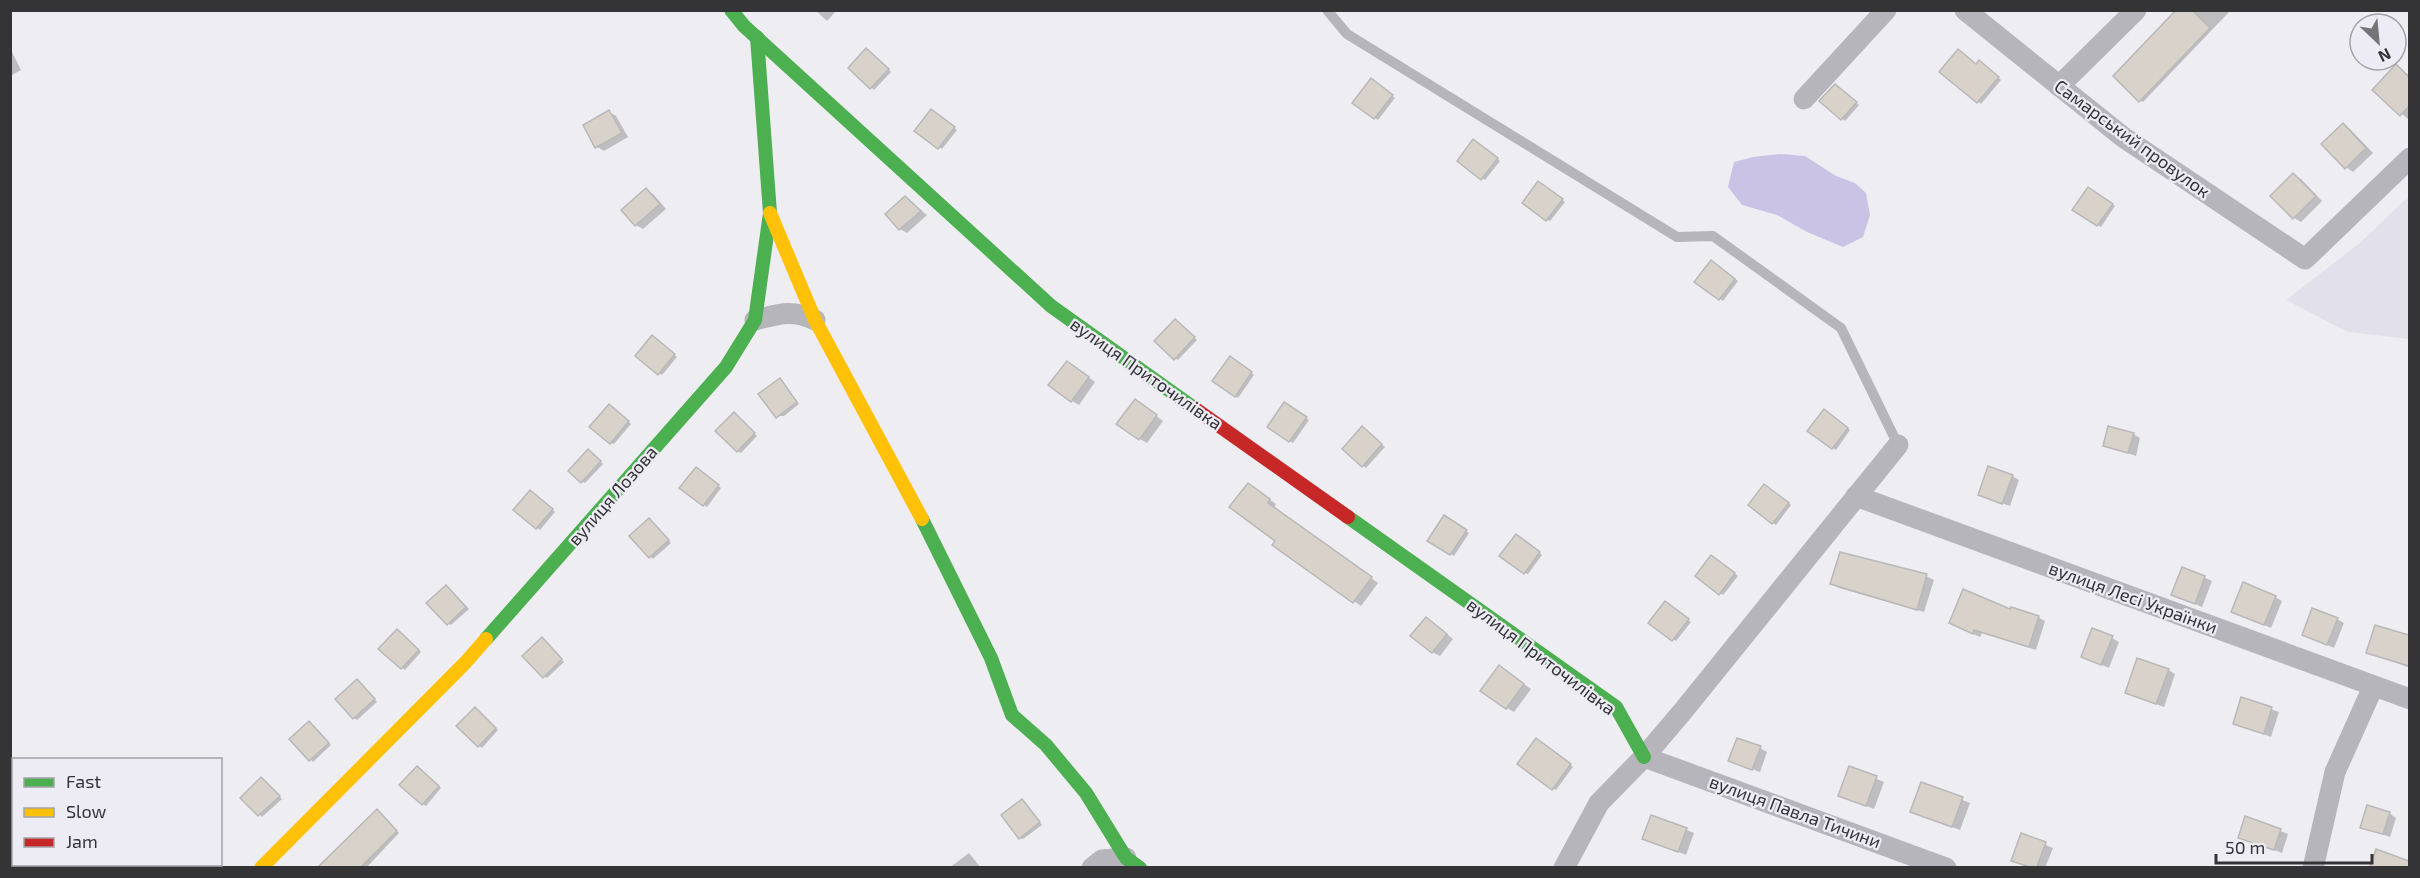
<svg xmlns="http://www.w3.org/2000/svg" width="2420" height="878" font-family="'Exo 2',sans-serif">
<rect width="100%" height="100%" fill="#eeedf1"/>
<path fill="#e2e0ea" d="M2409,196V339L2348,332L2286,300L2360,243Z"/>
<path fill="#cac3e6" d="M1781,154L1805,156L1836,176L1855,183L1866,193L1870,215L1863,237L1843,247L1807,232L1777,215L1742,205L1728,187L1734,162L1753,157Z"/>
<g fill="#0003">
<path d="M815,10H837L827,21Z"/>
<path d="M2179,10H2231L2143,102L2140,100Z"/>
<path d="M10,48L21,70L10,76Z"/>
<path d="M870,52L891,72L874,90L850,68Z"/>
<path d="M1983,64L2001,80L1981,104L1941,71Z"/>
<path d="M2396,66L2410,76L2408,119L2374,90Z"/>
<path d="M1374,82L1395,98L1378,120L1375,118Z"/>
<path d="M1839,88L1859,105L1845,121L1821,101Z"/>
<path d="M609,112L616,116L628,137L604,151L597,147Z"/>
<path d="M934,113L957,130L942,149L916,130Z"/>
<path d="M2343,125L2350,129L2373,153L2353,172L2346,167Z"/>
<path d="M1477,143L1500,161L1485,180L1459,161Z"/>
<path d="M2294,175L2301,179L2322,201L2301,222L2294,218Z"/>
<path d="M1542,185L1565,202L1550,221L1547,220Z"/>
<path d="M2088,189L2115,206L2101,227L2075,210Z"/>
<path d="M646,190L653,194L666,209L643,229L636,225Z"/>
<path d="M905,198L927,215L907,233L900,229Z"/>
<path d="M1715,264L1738,281L1723,301L1697,281Z"/>
<path d="M1178,322L1197,340L1178,360L1175,358Z"/>
<path d="M655,339L677,357L662,375L659,373Z"/>
<path d="M1233,360L1254,375L1238,398L1214,381Z"/>
<path d="M1074,367L1095,382L1079,405L1072,401Z"/>
<path d="M780,380L799,404L784,416H779Z"/>
<path d="M1285,404L1309,420L1293,443L1269,427Z"/>
<path d="M1142,405L1163,421L1147,443L1140,439Z"/>
<path d="M612,407L631,424L614,444L611,443Z"/>
<path d="M1827,413L1850,430L1836,450L1833,448Z"/>
<path d="M738,416L757,436L741,453L738,451Z"/>
<path d="M1365,430L1385,447L1366,468L1363,466Z"/>
<path d="M2133,434L2140,438L2136,456L2105,445Z"/>
<path d="M591,453L603,464L585,483L582,481Z"/>
<path d="M699,470L721,488L707,507L704,505Z"/>
<path d="M2012,476L2019,480L2010,506L1987,498Z"/>
<path d="M1768,488L1791,505L1776,525L1773,523Z"/>
<path d="M1255,489L1276,504L1274,508L1378,583L1361,606L1274,544L1277,540Z"/>
<path d="M534,494L555,512L540,530L537,528Z"/>
<path d="M1445,517L1469,533L1454,556L1429,540Z"/>
<path d="M652,522L671,543L653,559L631,536Z"/>
<path d="M1520,538L1542,555L1528,574L1525,573Z"/>
<path d="M1715,558L1738,576L1723,595L1720,593Z"/>
<path d="M2183,568L2212,581L2202,607L2173,594Z"/>
<path d="M1926,576L1934,580L1924,612L1839,588L1832,584Z"/>
<path d="M447,586L469,609L451,625L448,623Z"/>
<path d="M2275,597L2282,601L2271,628L2233,612Z"/>
<path d="M1668,605L1691,622L1676,641L1650,622Z"/>
<path d="M2011,611L2038,617L2045,621L2036,650L1982,633L1980,637L1958,627Z"/>
<path d="M2337,619L2344,623L2334,648L2304,635Z"/>
<path d="M1433,623L1453,639L1440,656L1432,652Z"/>
<path d="M401,633L421,652L405,670L402,668Z"/>
<path d="M2405,635L2410,637V668L2368,652Z"/>
<path d="M2112,638L2119,642L2109,668L2090,660Z"/>
<path d="M545,641L564,662L547,678L544,676Z"/>
<path d="M2168,670L2175,674L2164,707L2127,693Z"/>
<path d="M1506,671L1531,689L1514,712L1507,708Z"/>
<path d="M357,681L377,702L357,720L354,718Z"/>
<path d="M2242,699L2279,712L2271,737L2235,723Z"/>
<path d="M476,709L498,730L482,748L479,746Z"/>
<path d="M312,725L331,745L313,762L291,739Z"/>
<path d="M1540,742L1573,767L1556,790L1553,788Z"/>
<path d="M1760,748L1767,752L1760,772L1737,764Z"/>
<path d="M418,767L441,788L426,806L423,804Z"/>
<path d="M1850,768L1884,782L1874,809L1840,795Z"/>
<path d="M262,779L282,799L262,817L242,798Z"/>
<path d="M1922,784L1970,803L1960,830L1911,811Z"/>
<path d="M1022,801L1042,825L1023,839L1020,838Z"/>
<path d="M377,811L399,833L366,868L321,867Z"/>
<path d="M2389,813L2396,818L2390,837L2362,827Z"/>
<path d="M1652,816L1694,833L1686,855L1644,838Z"/>
<path d="M2246,818L2288,834L2282,853L2240,837Z"/>
<path d="M2022,835L2053,848L2045,868H2029L2013,860Z"/>
<path d="M969,853L981,868H949Z"/>
<path d="M181,864H201L204,868H178Z"/>
</g>
<g fill="#d8d2ca" stroke="#b9b8b9" stroke-width="1.5">
<path d="M2176,10H2192L2210,28L2139,102L2113,76Z"/>
<path d="M866,48L889,69L870,89L848,68Z"/>
<path d="M1958,49L1976,64L1979,60L1999,77L1977,103L1939,72Z"/>
<path d="M2396,64L2409,77V106L2400,116L2372,90Z"/>
<path d="M1371,78L1393,95L1374,119L1352,103Z"/>
<path d="M1835,84L1857,102L1841,120L1819,101Z"/>
<path d="M931,109L955,127L938,149L914,131Z"/>
<path d="M609,110L622,133L595,148L583,125Z"/>
<path d="M2343,123L2366,148L2345,169L2321,144Z"/>
<path d="M1473,139L1498,158L1481,180L1457,161Z"/>
<path d="M2293,173L2316,196L2293,219L2270,196Z"/>
<path d="M1538,181L1563,199L1546,221L1522,203Z"/>
<path d="M2088,187L2113,204L2097,226L2072,210Z"/>
<path d="M646,188L660,204L635,226L621,210Z"/>
<path d="M905,196L921,211L899,230L885,214Z"/>
<path d="M1711,260L1735,279L1719,300L1694,282Z"/>
<path d="M1175,319L1195,337L1174,360L1154,341Z"/>
<path d="M652,335L675,354L658,375L635,356Z"/>
<path d="M1230,356L1252,372L1235,397L1212,381Z"/>
<path d="M1067,361L1089,377L1071,402L1048,385Z"/>
<path d="M780,378L797,402L776,418L758,394Z"/>
<path d="M1135,399L1157,415L1139,440L1116,424Z"/>
<path d="M1284,402L1307,417L1289,442L1267,427Z"/>
<path d="M609,404L629,421L610,444L589,427Z"/>
<path d="M1824,409L1848,428L1832,449L1807,431Z"/>
<path d="M734,412L755,433L737,452L715,431Z"/>
<path d="M1362,426L1382,444L1362,467L1342,449Z"/>
<path d="M2108,426L2134,433L2128,453L2103,446Z"/>
<path d="M588,449L601,461L581,483L568,471Z"/>
<path d="M1988,466L2013,475L2002,504L1978,495Z"/>
<path d="M696,467L719,485L703,506L679,488Z"/>
<path d="M1248,483L1270,499L1268,503L1372,577L1353,603L1272,545L1275,541L1229,507Z"/>
<path d="M1764,484L1789,503L1772,524L1748,505Z"/>
<path d="M530,490L553,509L536,529L513,510Z"/>
<path d="M1444,515L1467,530L1450,555L1427,541Z"/>
<path d="M649,518L669,540L649,558L629,536Z"/>
<path d="M1516,534L1540,552L1524,574L1499,556Z"/>
<path d="M1840,552L1927,574L1917,610L1830,584Z"/>
<path d="M1711,555L1735,573L1719,595L1695,576Z"/>
<path d="M2182,567L2205,576L2195,604L2171,595Z"/>
<path d="M2243,582L2276,596L2264,625L2231,612Z"/>
<path d="M446,585L466,607L447,625L426,603Z"/>
<path d="M1963,589L2010,609L2011,607L2039,616L2029,647L1974,630L1973,634L1949,623Z"/>
<path d="M1665,601L1689,619L1672,641L1648,623Z"/>
<path d="M2312,608L2338,618L2327,645L2302,635Z"/>
<path d="M1426,617L1447,634L1432,653L1410,636Z"/>
<path d="M2375,625L2409,635V666L2366,653Z"/>
<path d="M2092,628L2113,636L2101,665L2081,657Z"/>
<path d="M397,629L419,650L401,669L378,649Z"/>
<path d="M542,637L562,659L543,678L522,656Z"/>
<path d="M2137,658L2169,669L2156,704L2125,693Z"/>
<path d="M1499,665L1524,684L1506,709L1480,691Z"/>
<path d="M357,679L375,699L353,719L335,699Z"/>
<path d="M2241,697L2272,707L2264,734L2233,724Z"/>
<path d="M475,707L496,728L478,747L456,726Z"/>
<path d="M309,721L329,743L309,761L289,739Z"/>
<path d="M1536,738L1571,764L1552,790L1517,764Z"/>
<path d="M1737,738L1761,746L1752,770L1728,761Z"/>
<path d="M417,766L439,786L422,805L399,785Z"/>
<path d="M1849,766L1877,776L1866,806L1838,796Z"/>
<path d="M261,777L280,796L258,816L240,798Z"/>
<path d="M1921,782L1963,797L1952,827L1910,812Z"/>
<path d="M1022,799L1040,822L1019,839L1001,815Z"/>
<path d="M2367,805L2390,812L2383,834L2360,828Z"/>
<path d="M377,809L397,831L361,867H318Z"/>
<path d="M1651,815L1687,828L1678,852L1642,839Z"/>
<path d="M2245,816L2281,829L2274,850L2238,838Z"/>
<path d="M2021,833L2046,842L2037,867H2030L2011,861Z"/>
<path d="M2376,849L2409,861V867H2370Z"/>
</g>
<g fill="none" stroke-linecap="round" stroke-linejoin="round">
<path stroke="#b7b5bc" stroke-width="10" d="M1327,10L1347,34L1677,237L1713,236L1841,328L1898,445"/>
<g stroke="#b7b5bc" stroke-width="21">
<path d="M1965,10L2123,137L2305,259L2410,158"/>
<path d="M2059,86L2136,10"/>
<path d="M1804,99L1886,10"/>
<path d="M755,320C779,314 792,309 815,320"/>
<path d="M1856,496L2410,699"/>
<path d="M1644,757L1946,868"/>
<path d="M1092,868L1102,860L1126,858"/>
<path d="M1564,868L1599,803L1644,757L1683,711L1898,445"/>
<path d="M2313,868L2335,772L2373,687"/>
</g>
<g stroke="#4caf50" stroke-width="14">
<path d="M731,10L744,26L1051,306L1194,408"/>
<path d="M1348,517L1616,707L1644,757"/>
<path d="M922,519L991,658L1012,715L1046,745L1086,793L1126,858L1140,868"/>
<path d="M486,639L726,367L755,320L770,213L757,37"/>
</g>
<g stroke="#ffc107" stroke-width="14">
<path d="M770,213L815,320L922,519"/>
<path d="M261,868L465,663L486,639"/>
</g>
<path stroke="#c62828" stroke-width="14" d="M1194,408L1348,517"/>
</g>
<g text-anchor="middle" stroke-width="4.5" stroke-linejoin="round" paint-order="stroke">
<g font-size="18" fill="#343437" stroke="#edebf3">
<text transform="translate(2132 139) rotate(36)" y="6">Самарський провулок</text>
<text transform="translate(1146 374) rotate(35)" y="6">вулиця Приточилівка</text>
<text transform="translate(613 496) rotate(-49)" y="6">вулиця Лозова</text>
<text transform="translate(2133 598) rotate(20)" y="6">вулиця Лесі Українки</text>
<text transform="translate(1541 657) rotate(37)" y="6">вулиця Приточилівка</text>
<text transform="translate(1795 812) rotate(20)" y="6">вулиця Павла Тичини</text>
</g>
</g>
<rect width="2420" height="878" fill="none" stroke="#343437" stroke-width="24"/>
<rect x="12" y="758" width="210" height="108" fill="#edebf3" stroke="#a3a2a8" stroke-width="1.5"/>
<rect x="24" y="778" width="30" height="9" fill="#4caf50" stroke="#a3a2a8" stroke-width="1.5"/>
<text x="66" y="788" font-size="18" fill="#343437">Fast</text>
<rect x="24" y="808" width="30" height="9" fill="#ffc107" stroke="#a3a2a8" stroke-width="1.5"/>
<text x="66" y="818" font-size="18" fill="#343437">Slow</text>
<rect x="24" y="838" width="30" height="9" fill="#c62828" stroke="#a3a2a8" stroke-width="1.5"/>
<text x="66" y="848" font-size="18" fill="#343437">Jam</text>
<g transform="translate(2378 42) rotate(154)"><circle r="28" fill="#edebf3" stroke="#a3a2a8" stroke-width="1.5"/>
<path d="M0-4.5L10 22L0 15L-10 22Z" fill="#757578"/>
<text y="-9" font-size="16" font-weight="bold" text-anchor="middle" fill="#343437">N</text>
</g>
<path d="M2216 854v9h156v-9" fill="none" stroke="#343437" stroke-width="3"/>
<text x="2225" y="854" font-size="18" fill="#343437" stroke="#edebf3" stroke-width="4.5" paint-order="stroke">50 m</text>
</svg>
